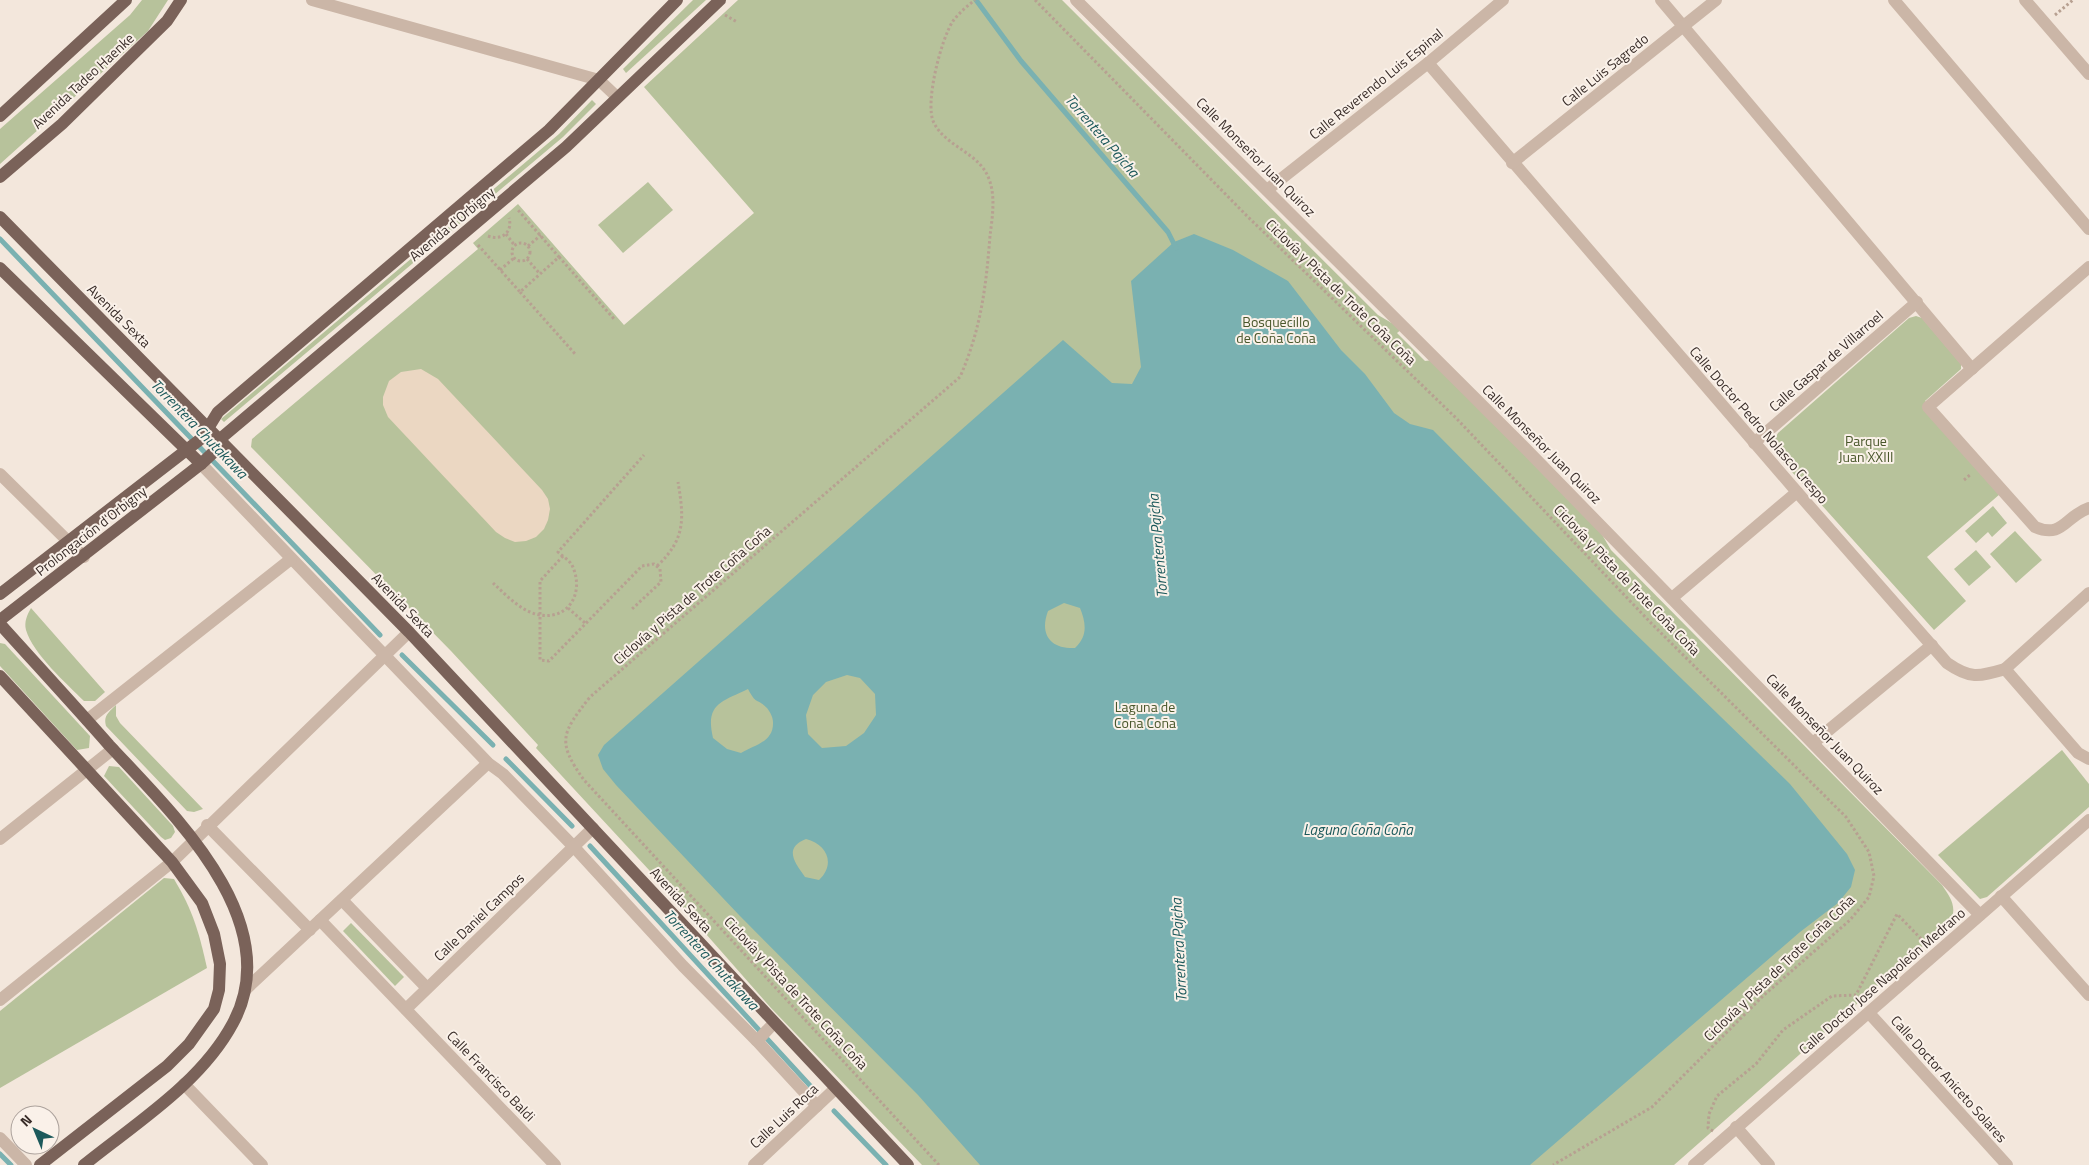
<svg xmlns="http://www.w3.org/2000/svg" width="2089" height="1165" font-family="'Titillium Web',sans-serif">
<rect width="100%" height="100%" fill="#f3e7dc"/>
<g fill="#b7c29b">
<path d="M142,0H168L148,31L0,164V129L130,15Z"/>
<path d="M693,0H706L626,73L623,69Z"/>
<path d="M738,0H1062L1378,315L1402,329L1397,333L1425,361L1433,360L1597,526L1611,550L1942,885C1950,897 1958,907 1950,922L1674,1165H922L771,1008L662,884L536,748L538,745L451,651L251,447L252,439L478,249L473,243L518,204L624,325L754,213L644,87Z"/>
<path d="M592,100L596,104L563,137L224,422L221,419L559,134Z"/>
<path d="M648,182L673,210L623,253L598,225Z"/>
<path d="M1916,316L1922,318L1961,364V369L1925,401L2000,494L1927,557L1966,601L1934,630L1774,452L1772,444L1778,433L1909,318Z"/>
<path d="M1993,506L2007,523L1992,537L1988,532L1976,543L1965,531Z"/>
<path d="M2015,531L2042,560L2016,583L1990,554Z"/>
<path d="M1976,550L1991,567L1969,586L1954,569Z"/>
<path d="M31,608L105,692L95,701H84C67,684 33,654 26,630C24,622 27,615 31,608Z"/>
<path d="M0,643L5,644L90,736L89,748L77,750L0,666Z"/>
<path d="M116,705V716L120,723L203,809L194,812L187,811L106,726C103,716 109,712 116,705Z"/>
<path d="M2062,750L2089,784V807L1987,897L1980,899L1938,855Z"/>
<path d="M109,766L119,767L173,826L175,832L171,838L165,840L161,837L104,776Z"/>
<path d="M164,878L174,879C193,911 199,932 207,968L0,1088V1011Z"/>
<path d="M351,923L404,977L395,986L343,931Z"/>
</g>
<path fill="#ebd7c2" d="M421,369L438,379L542,490L548,499L550,509L548,520L544,529L536,537L526,541L515,542L505,538L496,532L388,417L383,405V397L389,381L401,372Z"/>
<path fill="#7ab1b1" fill-rule="evenodd" d="M1194,234L1233,250L1288,281L1341,350L1365,374L1394,413L1410,424L1433,430L1615,614L1790,784L1847,854L1855,870L1851,887L1838,903L1800,932L1530,1165H980L918,1095L739,915L616,785L603,769L598,755L604,745L1063,340L1112,383L1132,384L1141,367L1131,281L1174,242ZM1064,603L1080,608C1086,623 1088,636 1075,648C1051,649 1039,635 1048,611ZM847,675L860,678L875,694L876,715L864,733L846,746L822,748L808,734L806,715L813,695L826,682ZM748,689C757,706 756,697 767,708C770,712 773,717 773,722C774,742 754,745 741,753L727,749L713,738C705,704 721,702 748,689ZM806,839C827,844 836,864 819,880L805,877C795,863 783,848 806,839Z"/>
<g fill="none" stroke-linecap="round" stroke-linejoin="round">
<g stroke="#7ab1b1" stroke-width="5">
<path d="M976,0L1021,61L1168,232L1176,248"/>
<path d="M0,239L380,635"/>
<path d="M402,655L493,745"/>
<path d="M506,759L572,826"/>
<path d="M590,846L815,1091"/>
<path d="M834,1111L886,1165"/>
<path d="M0,1154L11,1165"/>
</g>
<g stroke="#b7a091" stroke-width="3" stroke-dasharray="2.5 2.5" stroke-linecap="butt">
<path d="M1035,0L1247,216L1456,418L1650,622L1846,817L1869,852L1874,876L1869,897L1850,920L1763,996L1652,1107L1553,1165"/>
<path d="M725,15L737,22"/>
<path d="M2055,15L2073,0"/>
<path d="M506,234L515,246"/>
<path d="M488,236C502,241 513,232 509,218"/>
<circle cx="521" cy="252" r="9"/>
<path d="M478,245L520,292L559,257L518,210"/>
<path d="M528,246L541,235"/>
<path d="M559,257L615,320"/>
<path d="M527,259L540,274"/>
<path d="M500,270L514,258"/>
<path d="M520,292L576,355"/>
<path d="M1964,480L1971,474"/>
<path d="M563,556L540,581V660L549,661L642,566L654,564L660,569L661,582L631,610"/>
<path d="M657,566C686,539 684,518 678,482"/>
<path d="M493,583C504,593 516,606 530,612C563,626 587,597 572,565C569,560 562,556 558,552L644,455"/>
<path d="M568,608L585,623"/>
<path d="M1713,1131L1708,1128L1709,1114L1717,1096L1756,1064L1783,1030L1832,996L1856,995L1897,914L1927,945"/>
<path d="M939,1165L584,780C556,741 562,733 590,697L960,377C981,329 986,287 990,236C992,219 996,197 989,179C980,153 946,147 934,123C924,105 941,39 953,21C959,13 967,6 975,0"/>
</g>
<g stroke="#cbb6a7" stroke-width="12">
<path d="M312,0L599,80L617,97"/>
<path d="M1076,0L1526,449L1980,915"/>
<path d="M1661,0L1972,369"/>
<path d="M1894,0L2089,229"/>
<path d="M2025,0L2089,74"/>
<path d="M1428,63L1797,492L1947,663C1970,679 1978,677 2005,669L2078,753L2089,759"/>
<path d="M1512,163L1716,0"/>
<path d="M1267,190L1428,63L1503,0"/>
<path d="M2089,267L1928,407L2035,527C2063,539 2065,516 2089,508"/>
<path d="M1754,443L1917,302"/>
<path d="M201,464L488,763L503,774L574,847L683,966L757,1041L817,1106"/>
<path d="M0,474L84,557"/>
<path d="M1672,598L1797,492"/>
<path d="M2005,669L2089,593"/>
<path d="M87,720L291,559"/>
<path d="M1813,743L1932,645"/>
<path d="M207,825L310,930"/>
<path d="M0,839L113,749"/>
<path d="M2001,896L2089,995"/>
<path d="M342,900L427,988"/>
<path d="M320,920L555,1165"/>
<path d="M245,990L488,763"/>
<path d="M0,1000L172,862L409,632"/>
<path d="M406,1009L593,828"/>
<path d="M1869,1013L2007,1165"/>
<path d="M757,1041L774,1023"/>
<path d="M184,1084L262,1165"/>
<path d="M1736,1127L1769,1165"/>
<path d="M0,1138L26,1165"/>
<path d="M754,1165L835,1089"/>
<path d="M1694,1165L2089,820"/>
</g>
<g stroke="#7a6259" stroke-width="12">
<path d="M0,116L126,0"/>
<path d="M0,177L62,124L167,21L181,0"/>
<path d="M0,217L409,632L908,1165"/>
<path d="M0,268L201,464"/>
<path d="M0,594L202,438L218,412L549,130L677,0"/>
<path d="M0,620L201,464L216,450L220,439L566,147L720,0"/>
<path d="M0,624C36,664 73,704 109,745C171,812 288,921 233,1023C201,1083 136,1123 84,1165"/>
<path d="M0,676L172,862L202,903L214,934L220,964L219,990L214,1009L189,1044L167,1066L40,1165"/>
</g>
</g>
<g text-anchor="middle" stroke-width="4" stroke-linejoin="round" paint-order="stroke">
<g font-size="14" fill="#382c28" stroke="#faf1e9">
<text transform="translate(1605 70) rotate(-39)" y="5">Calle Luis Sagredo</text>
<text transform="translate(83 81) rotate(-43)" y="5">Avenida Tadeo Haenke</text>
<text transform="translate(1376 84) rotate(-39)" y="5">Calle Reverendo Luis Espinal</text>
<text transform="translate(1256 157) rotate(45)" y="5">Calle Monseñor Juan Quiroz</text>
<text transform="translate(452 224) rotate(-40)" y="5">Avenida d'Orbigny</text>
<text transform="translate(1341 292) rotate(44)" y="5">Ciclovía y Pista de Trote Coña Coña</text>
<text transform="translate(119 316) rotate(45)" y="5">Avenida Sexta</text>
<text transform="translate(1826 361) rotate(-41)" y="5">Calle Gaspar de Villarroel</text>
<text transform="translate(1759 425) rotate(49)" y="5">Calle Doctor Pedro Nolasco Crespo</text>
<text transform="translate(1542 444) rotate(45)" y="5">Calle Monseñor Juan Quiroz</text>
<text transform="translate(91 531) rotate(-38)" y="5">Prolongación d'Orbigny</text>
<text transform="translate(1627 580) rotate(46)" y="5">Ciclovía y Pista de Trote Coña Coña</text>
<text transform="translate(692 595) rotate(-41)" y="5">Ciclovía y Pista de Trote Coña Coña</text>
<text transform="translate(403 605) rotate(46)" y="5">Avenida Sexta</text>
<text transform="translate(1825 734) rotate(46)" y="5">Calle Monseñor Juan Quiroz</text>
<text transform="translate(681 900) rotate(47)" y="5">Avenida Sexta</text>
<text transform="translate(479 917) rotate(-44)" y="5">Calle Daniel Campos</text>
<text transform="translate(1779 968) rotate(-44)" y="5">Ciclovía y Pista de Trote Coña Coña</text>
<text transform="translate(1882 981) rotate(-41)" y="5">Calle Doctor Jose Napoleón Medrano</text>
<text transform="translate(796 993) rotate(47)" y="5">Ciclovía y Pista de Trote Coña Coña</text>
<text transform="translate(491 1076) rotate(46)" y="5">Calle Francisco Baldi</text>
<text transform="translate(1949 1079) rotate(48)" y="5">Calle Doctor Aniceto Solares</text>
<text transform="translate(784 1116) rotate(-43)" y="5">Calle Luis Roca</text>
</g>
<g font-size="14" fill="#49572b" stroke="#faf1e9">
<text x="1276" y="327">Bosquecillo<tspan x="1276" dy="16">de Coña Coña</tspan></text>
<text x="1866" y="446">Parque<tspan x="1866" dy="16">Juan XXIII</tspan></text>
<text x="1145" y="712">Laguna de<tspan x="1145" dy="16">Coña Coña</tspan></text>
</g>
<g font-size="15" font-style="italic" fill="#1c595b" stroke="#faf1e9">
<text transform="translate(1102 136) rotate(49)" y="5">Torrentera Pajcha</text>
<text transform="translate(199 429) rotate(46)" y="5">Torrentera Chutakawa</text>
<text transform="translate(1158 546) rotate(-95)" y="5">Torrentera Pajcha</text>
<text x="1358" y="835">Laguna Coña Coña</text>
<text transform="translate(1179 950) rotate(-93)" y="5">Torrentera Pajcha</text>
<text transform="translate(711 960) rotate(47)" y="5">Torrentera Chutakawa</text>
</g>
</g>
<g transform="translate(35 1130) rotate(316)"><circle r="24" fill="#faf1e9" stroke="#aca29c"/>
<path d="M0-4L9 19L0 12L-9 19Z" fill="#1c595b"/>
<text y="-8" font-size="14" font-weight="bold" text-anchor="middle" fill="#382c28">N</text>
</g>
</svg>
